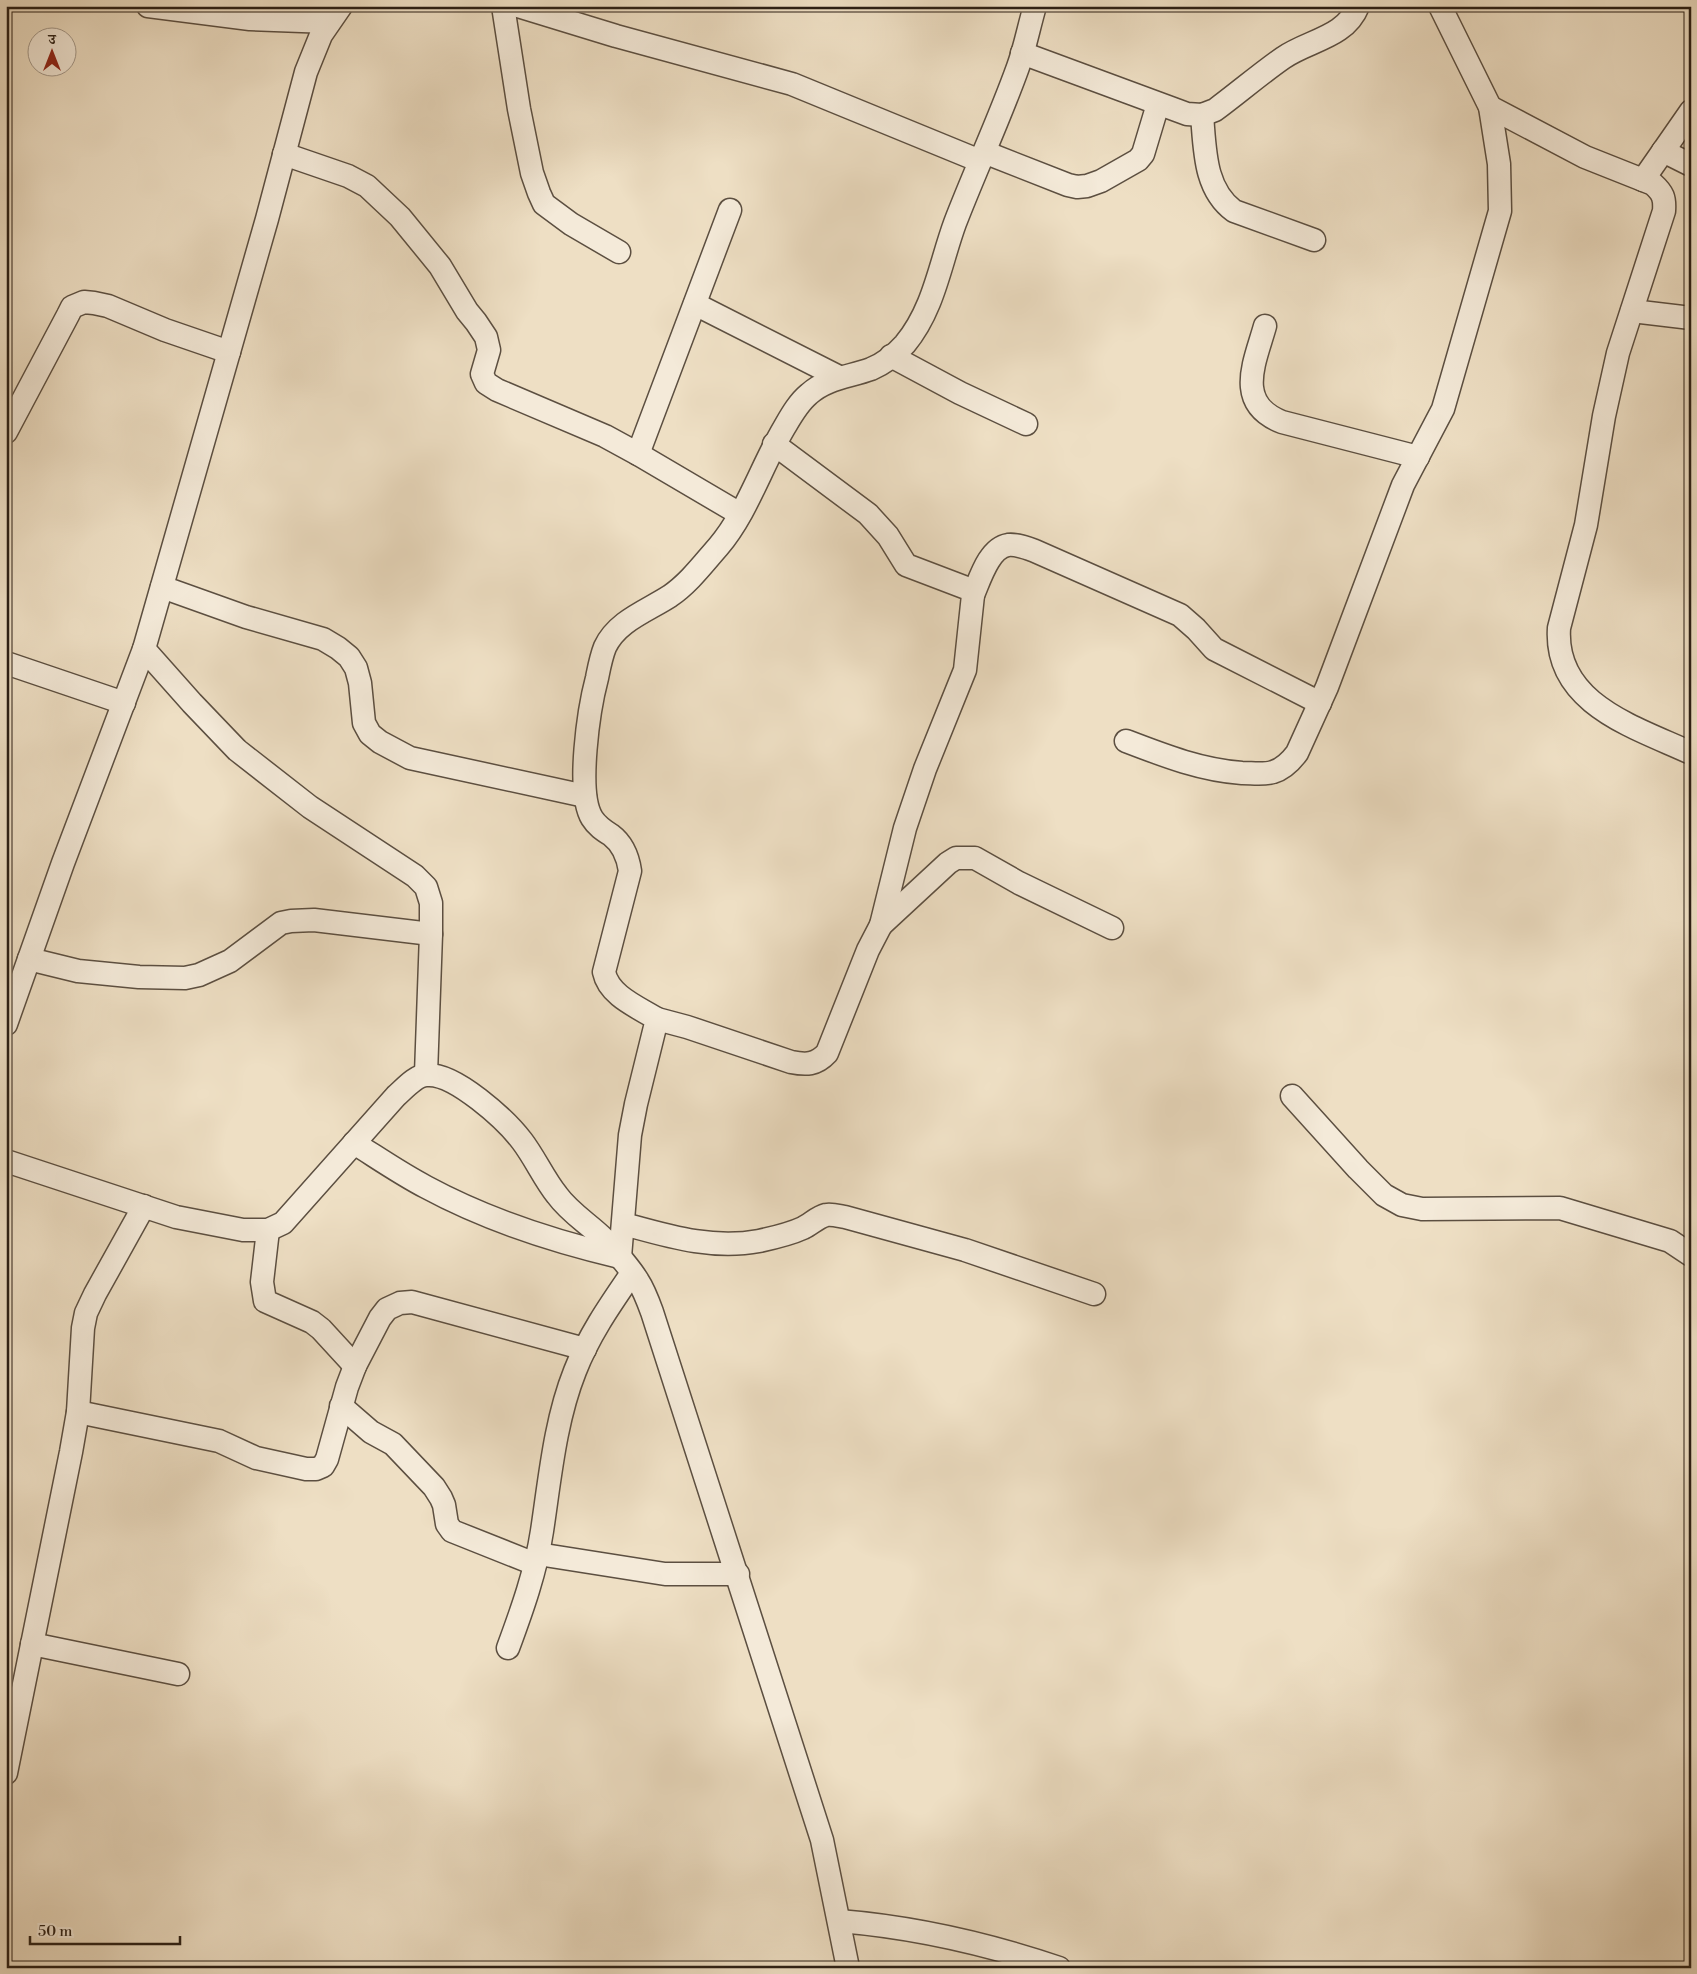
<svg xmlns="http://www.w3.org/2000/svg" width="1697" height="1974" font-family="'Libre Bodoni','Noto Serif Devanagari',serif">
<rect width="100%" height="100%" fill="#eedfc4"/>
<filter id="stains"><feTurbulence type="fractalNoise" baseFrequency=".004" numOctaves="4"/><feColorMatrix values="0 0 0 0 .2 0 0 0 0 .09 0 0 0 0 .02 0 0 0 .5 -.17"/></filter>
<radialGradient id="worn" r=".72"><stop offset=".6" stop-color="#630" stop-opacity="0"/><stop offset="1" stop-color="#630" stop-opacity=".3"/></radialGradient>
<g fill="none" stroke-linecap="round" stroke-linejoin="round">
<defs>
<g id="minor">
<path d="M148,6L250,19L329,22"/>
<path d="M503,6L519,109L532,173L539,193L544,204L571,224L619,252"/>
<path d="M518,6L616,36L792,84L980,161"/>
<path d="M1022,53L1187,114L1202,115L1215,110C1238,93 1260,74 1283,58C1309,40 1345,38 1358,6"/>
<path d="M1490,107L1585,157L1653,184C1663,193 1665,198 1664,211L1618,353L1604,416L1586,525L1559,628C1554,704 1635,727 1691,753"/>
<path d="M1202,115C1205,149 1204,189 1234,211L1314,240"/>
<path d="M1663,151L1691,165"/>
<path d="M984,152L1068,185L1077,187L1087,186L1101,181L1138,160L1143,154L1158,104"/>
<path d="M284,154L348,176L367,186L400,217L440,266L467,311L476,322L486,337L489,350L482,374L486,383L497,390L605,436L638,454L740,514"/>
<path d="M1643,180L1691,111"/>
<path d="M695,304L839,377"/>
<path d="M1632,311L1691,318"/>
<path d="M1265,326C1255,362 1234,403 1282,422L1418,457"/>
<path d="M891,356L960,393L1026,424"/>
<path d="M6,432L68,315L72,307L84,302L94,303L108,306L165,330L229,352"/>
<path d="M638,454L730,210"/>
<path d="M162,587L246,617L323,639L338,648L349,657L356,668L360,683L364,723L370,734L380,742L410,758L585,796"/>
<path d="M973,595C980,579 989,548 1008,545C1017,544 1027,548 1035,551L1180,615L1196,629L1214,649L1320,703"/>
<path d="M144,649L192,703L237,750L310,807L415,876L426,887L431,903V934L426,1074"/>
<path d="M6,663L124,703"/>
<path d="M1126,741C1165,756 1201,770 1242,773C1252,773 1264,775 1273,772C1283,769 1291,761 1297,753L1327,687L1403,485L1443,409L1500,211L1499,164L1490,107L1440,6"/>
<path d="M881,925L948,863L956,858H975L1019,883L1112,928"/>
<path d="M29,959L78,971L139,977L185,978L199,975L230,961L281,923L291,921L314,920L431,934"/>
<path d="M657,1019L687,1027L791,1062C806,1065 816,1065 827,1053L868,950L881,925L905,828L925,769L965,670L973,595L969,589L906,565L888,536L868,514L774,444"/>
<path d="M6,1024L63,863L144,649L267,219L306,72L321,35L341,6"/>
<path d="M1292,1096L1358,1169L1384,1195L1402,1205L1422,1209L1560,1208L1670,1241L1691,1255"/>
<path d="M354,1143C378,1158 401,1174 426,1187C487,1220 552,1241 620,1257L630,1135L636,1104L657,1019C638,1007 609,996 604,972L630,871C628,857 623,844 611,835C603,830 597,826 592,818C576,792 589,708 597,678C599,668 601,657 605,647C617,621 647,611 670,596C689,583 703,564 718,547C747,513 761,467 784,428C791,416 798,403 809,394C827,378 849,377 871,369C883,364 896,354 905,344C934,309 940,264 955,223C975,171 999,120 1018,67C1025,48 1029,26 1035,6"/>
<path d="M6,1161L176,1217L243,1230H268L283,1223L396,1096C404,1089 416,1075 427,1075C455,1073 506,1120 522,1141C535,1158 544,1179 557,1195C570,1213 589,1224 604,1239C616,1252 629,1266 638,1281C644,1290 648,1301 652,1312L822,1840L848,1968"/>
<path d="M624,1224C668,1236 712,1250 759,1241C773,1238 790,1234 803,1228C811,1224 818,1217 826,1215C832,1214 839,1216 845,1217L965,1250L1094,1294"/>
<path d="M268,1230L262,1282L265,1301L312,1322L321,1329L355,1366"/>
<path d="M341,1406L371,1432L393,1444L434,1487L441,1498L444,1505L447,1524L452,1531L535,1564"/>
<path d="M78,1412L219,1441L256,1458L306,1469H316L323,1466L327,1459L347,1387L355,1366L380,1318L387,1309L400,1303L412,1302L585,1349"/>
<path d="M538,1554L665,1574H738"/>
<path d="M32,1644L178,1674"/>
<path d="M508,1648C522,1610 536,1571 542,1531C550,1478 555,1421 575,1371C589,1335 610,1305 632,1273"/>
<path d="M6,1773L71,1452L78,1412L83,1328L86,1313L95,1294L144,1206"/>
<path d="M839,1921C913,1927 988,1944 1059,1968"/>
</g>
</defs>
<use href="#minor" stroke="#5c4f41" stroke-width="25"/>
<use href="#minor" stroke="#f4ead9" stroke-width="22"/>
</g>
<rect width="1697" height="1974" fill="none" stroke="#eedfc4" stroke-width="25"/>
<rect x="8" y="8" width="1682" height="1959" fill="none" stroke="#2b1f15" stroke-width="2.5"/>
<rect x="12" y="12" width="1672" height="1949" fill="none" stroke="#2b1f15"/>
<g transform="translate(52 52)"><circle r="24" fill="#f4ead9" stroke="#a4998b"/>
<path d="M0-4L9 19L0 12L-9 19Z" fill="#8f2418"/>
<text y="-8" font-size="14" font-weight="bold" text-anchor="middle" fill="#2b1f15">उ</text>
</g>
<path d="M30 1936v8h150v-8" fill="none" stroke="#2b1f15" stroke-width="2.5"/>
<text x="38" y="1936" font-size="15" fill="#2b1f15" stroke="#f4ead9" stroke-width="4" paint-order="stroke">50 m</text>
<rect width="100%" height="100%" filter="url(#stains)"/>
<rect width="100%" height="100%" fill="url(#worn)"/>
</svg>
